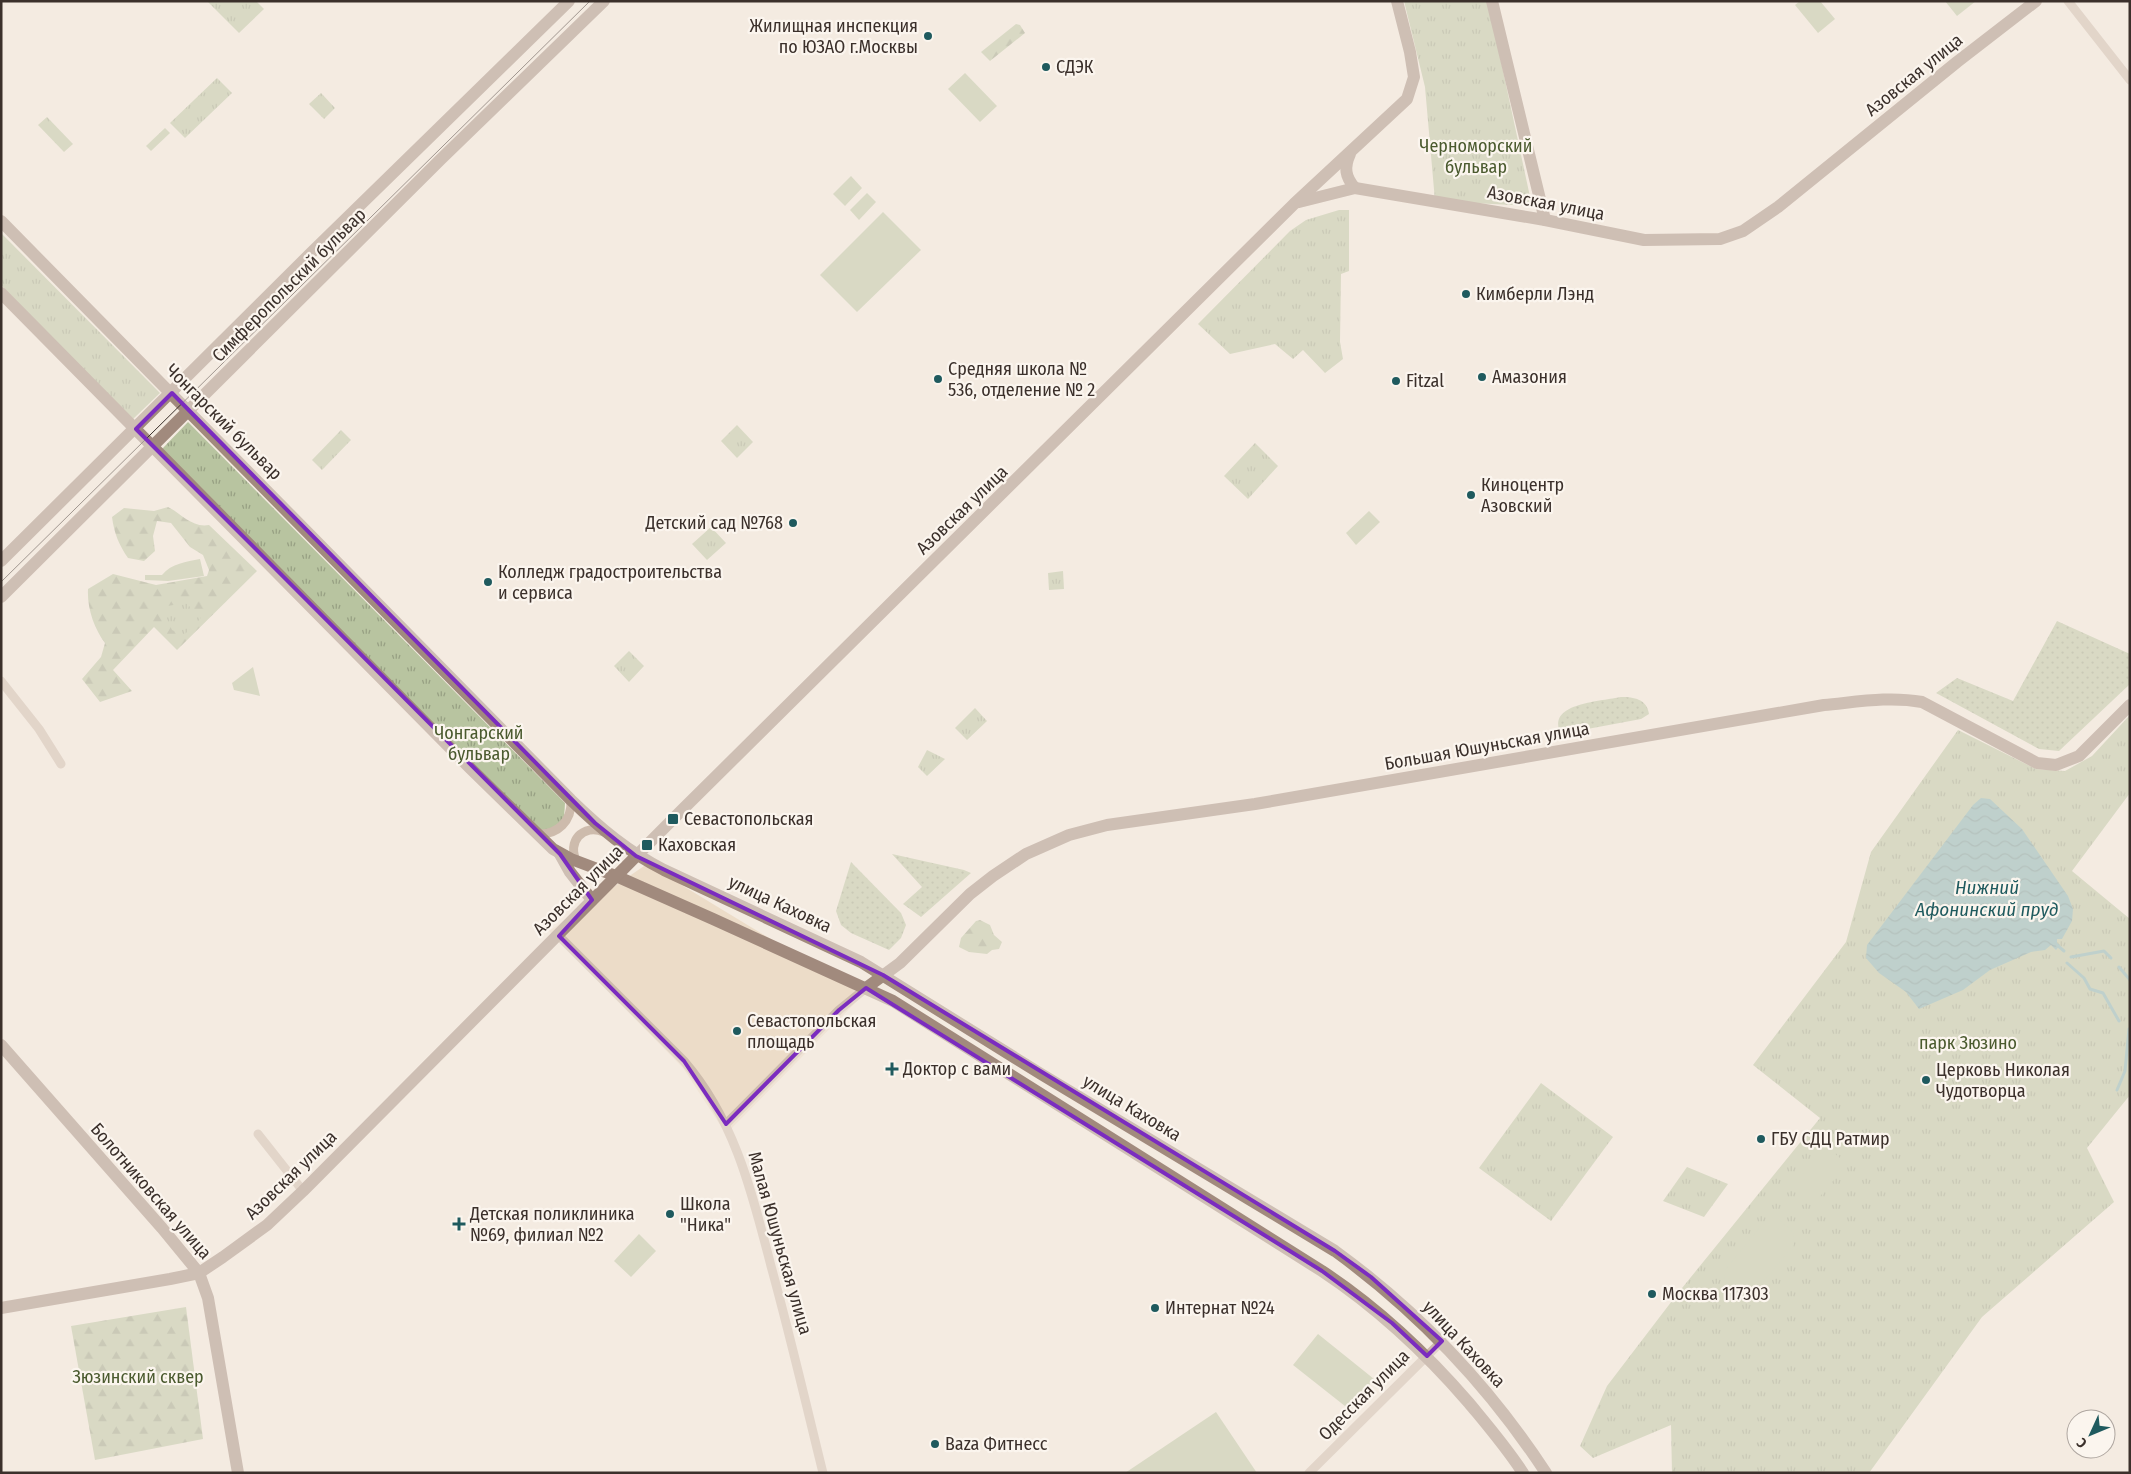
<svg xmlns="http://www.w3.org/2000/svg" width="2131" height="1474" font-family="'Fira Sans Condensed',sans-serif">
<defs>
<pattern id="grass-dots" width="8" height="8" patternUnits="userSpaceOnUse" patternTransform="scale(1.25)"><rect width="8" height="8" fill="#b8c4a0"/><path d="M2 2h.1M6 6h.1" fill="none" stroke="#97a083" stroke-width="1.8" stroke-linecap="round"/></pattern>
<pattern id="forest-firs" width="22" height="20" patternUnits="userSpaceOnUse" patternTransform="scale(1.25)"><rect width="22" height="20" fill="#b8c4a0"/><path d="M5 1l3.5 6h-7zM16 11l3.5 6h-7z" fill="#97a083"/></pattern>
<pattern id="park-tufts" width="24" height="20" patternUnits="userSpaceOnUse" patternTransform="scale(1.25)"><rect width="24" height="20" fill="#b8c4a0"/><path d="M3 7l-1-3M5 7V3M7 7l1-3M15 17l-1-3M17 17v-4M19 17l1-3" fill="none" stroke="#97a083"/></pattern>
<pattern id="water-waves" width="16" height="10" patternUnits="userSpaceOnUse" patternTransform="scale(1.25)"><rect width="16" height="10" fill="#7fb0b2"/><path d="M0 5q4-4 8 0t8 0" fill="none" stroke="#699091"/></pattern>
</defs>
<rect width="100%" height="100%" fill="#f4ebe1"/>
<g fill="url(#grass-dots)">
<path d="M2057,621L2130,654V684L2059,751L2039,749L1936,693L1957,678L2013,701Z"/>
<path d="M1621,697C1634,697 1647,699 1649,714L1641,719L1566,733L1560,731C1548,703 1603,701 1621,697Z"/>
<path d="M892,854L964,870L971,873L921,917L903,904L922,887Z"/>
<path d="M851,862L901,913L906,925L901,938L889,950L851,933L841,925L836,911Z"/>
</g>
<g fill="url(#forest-firs)">
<path d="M1016,24L1020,25L1025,33L990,61L981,52Z"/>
<path d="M168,507C182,514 192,528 209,525L257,571L177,650L154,627L113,670L132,691L100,702L82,679L101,657L105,643C94,628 87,608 88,589L113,574L156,585L207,576L209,570L203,555L190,547L171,523L157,521L153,536L155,551L144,561L128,558C119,545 114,533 112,517L124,508L154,511Z"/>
<path d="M980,920L990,925L994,935L1002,942L999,949L992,950L987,954L969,952L959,947L961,938L976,921Z"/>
<path d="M186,1307L203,1439L95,1460L71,1326Z"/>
</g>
<g fill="url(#park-tufts)">
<path d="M207,1H256L264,9L239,33Z"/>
<path d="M1404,1H1488L1532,206L1435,201L1425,87Z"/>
<path d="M217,78L232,93L185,138L170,123Z"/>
<path d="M321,93L335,108L324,119L309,104Z"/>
<path d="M47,117L73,144L64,152L38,125Z"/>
<path d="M165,128L170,133L151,151L146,146Z"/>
<path d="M1339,210H1349V271L1341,274L1340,342L1343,359L1325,373L1303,350L1293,359L1275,344L1230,354L1198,324L1290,231L1306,220Z"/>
<path d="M1,233L160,393L132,420L1,285Z"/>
<path d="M188,422L565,803L564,818L552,830H537L162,449Z"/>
<path d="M737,425L753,442L737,458L721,441Z"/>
<path d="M341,430L351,440L322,470L312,460Z"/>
<path d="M1255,443L1278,466L1248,499L1224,476Z"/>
<path d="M711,527L726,543L707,560L692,544Z"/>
<path d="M1063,571L1064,589L1049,590L1048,573Z"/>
<path d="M186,603L201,618L184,635L172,630L161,607Z"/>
<path d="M629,651L644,666L629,682L614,666Z"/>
<path d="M975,708L987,721L967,740L955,728Z"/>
<path d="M2130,715V793L2072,871L2130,919V1095L2087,1148L2114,1202L1982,1317L1869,1473H1672L1671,1425L1593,1458L1580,1446L1607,1386L1678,1293L1820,1118L1753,1065L1846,942L1871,852L1958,730L2036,769L2065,771L2092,756Z"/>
<path d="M927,750L945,759L927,776L918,767Z"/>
<path d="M1541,1083L1613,1137L1551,1221L1479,1168Z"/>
<path d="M1687,1167L1728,1184L1704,1217L1663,1201Z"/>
</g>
<g fill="#b8c4a0">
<path d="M1800,1H1820L1835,19L1818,33L1795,5Z"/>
<path d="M1945,1H1976L1957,16Z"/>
<path d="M965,73L997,106L980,122L948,89Z"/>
<path d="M851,176L862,188L845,206L833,194Z"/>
<path d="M867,193L876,202L859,220L850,210Z"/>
<path d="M883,212L921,250L857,312L820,275Z"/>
<path d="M1369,511L1380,522L1356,545L1346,533Z"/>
<path d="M200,559L204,576L168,581L145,580V575H162C172,563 186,562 200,559Z"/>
<path d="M253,667L260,696L234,690L232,683Z"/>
<path d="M1827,1147L1847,1164L1817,1200L1796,1182Z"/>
<path d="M1772,1219L1779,1220L1793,1232L1794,1245L1753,1294C1738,1299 1720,1287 1725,1270L1765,1221Z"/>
<path d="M639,1234L656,1251L631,1277L614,1261Z"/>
<path d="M1667,1325L1674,1330L1663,1344L1656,1339Z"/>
<path d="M1318,1334L1374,1379L1350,1410L1293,1365Z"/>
<path d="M1216,1412L1257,1473H1125Z"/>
</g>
<path fill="#ecdcc8" d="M647,864L863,995L726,1134L683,1068L549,931Z"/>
<path fill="url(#water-waves)" d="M1981,798L1990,799L2022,829L2068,896L2073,909L2072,921L2062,939H2057V943L2060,945L2056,950L2051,945L2045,950L2031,952L1990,970L1963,990L1919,1009L1906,992L1879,973L1866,958L1867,945L1973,805Z"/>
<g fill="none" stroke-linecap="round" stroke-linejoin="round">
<g stroke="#7fb0b2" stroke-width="3">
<path d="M2057,945L2064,951"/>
<path d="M2071,957L2104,951L2111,958"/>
<path d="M2067,963L2084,978L2090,989L2103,993L2119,1021"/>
<path d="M2119,967L2130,980"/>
<path d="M2117,1090L2125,1071L2129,1029"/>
</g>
<g stroke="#cdbbac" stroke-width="9">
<path d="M2068,1L2130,80"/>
<path d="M1,681L39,729L61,764"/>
<path d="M537,834C558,835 572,821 571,800"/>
<path d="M577,862C566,842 583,823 604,832"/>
<path d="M559,936L684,1061C735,1120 752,1193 771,1266C790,1335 806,1404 823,1473"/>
<path d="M726,1124L839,1010L866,988"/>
<path d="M258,1134L303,1191"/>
<path d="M1309,1473L1442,1341"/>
</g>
<g stroke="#a18a7d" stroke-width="12">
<path d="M1492,1L1545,220"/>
<path d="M1350,154C1344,167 1345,177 1355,188"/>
<path d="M1299,202L1355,188L1545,220L1644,240L1720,239L1743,231L1778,207L1957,62L2036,1"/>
<path d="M1,221L571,800C601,829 627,851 664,870L861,962L1041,1074L1335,1251C1419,1312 1489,1386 1546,1473"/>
<path d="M1,293L470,768L553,849L571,859L616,876L713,919L893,1001L1322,1271C1378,1308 1425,1352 1469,1403C1488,1426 1507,1448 1523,1473"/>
<path d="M1,561L312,252L569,1"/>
<path d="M1,597L440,160L604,1"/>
<path d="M560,854L570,872L592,900"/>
<path d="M866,988L900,963L970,894L993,876L1026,854L1069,835L1107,825L1255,804L1824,705C1857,702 1889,696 1922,702L2037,763L2056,765L2079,756L2130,705"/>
<path d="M1,1045L162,1228L199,1273L208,1298L238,1473"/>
<path d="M1,1308L170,1279L199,1273L223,1257L267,1225L303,1191L681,811L1294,204L1407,99L1414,77L1410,52L1397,1"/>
</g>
<path stroke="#3b302b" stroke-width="1" d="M1,582L590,1"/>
</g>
<path d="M0 0H2131V1474H0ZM172,393L595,823L636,856L883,975L1335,1251L1371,1277L1442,1341L1427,1356L1392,1323L1322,1271L866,988L839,1010L726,1124L684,1061L559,936L592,900L560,854L136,429Z" fill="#f4ebe1" fill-opacity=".55" fill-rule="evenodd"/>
<path fill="none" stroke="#7b2cbf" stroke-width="4" stroke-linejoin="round" d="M172,393L595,823L636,856L883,975L1335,1251L1371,1277L1442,1341L1427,1356L1392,1323L1322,1271L866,988L839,1010L726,1124L684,1061L559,936L592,900L560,854L136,429Z"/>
<g fill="#1f5a5e" stroke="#fbf5ee" stroke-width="2">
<circle cx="928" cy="36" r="5"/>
<circle cx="1046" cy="67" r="5"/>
<circle cx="1466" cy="294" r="5"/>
<circle cx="1482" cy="377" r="5"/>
<circle cx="938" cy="379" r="5"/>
<circle cx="1396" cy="381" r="5"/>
<circle cx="1471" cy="495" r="5"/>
<circle cx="793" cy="523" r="5"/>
<circle cx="488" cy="582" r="5"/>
<rect x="667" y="813" width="12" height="12" rx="2.5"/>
<rect x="641" y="839" width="12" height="12" rx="2.5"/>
<circle cx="737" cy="1031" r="5"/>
<path d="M889.5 1061.5h5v5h5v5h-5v5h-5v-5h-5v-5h5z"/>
<circle cx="1926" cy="1080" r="5"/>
<circle cx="1761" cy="1139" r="5"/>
<circle cx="670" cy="1214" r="5"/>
<path d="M456.5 1216.5h5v5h5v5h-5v5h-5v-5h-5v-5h5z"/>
<circle cx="1652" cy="1294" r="5"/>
<circle cx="1155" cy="1308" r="5"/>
<circle cx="935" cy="1444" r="5"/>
</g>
<g text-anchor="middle" stroke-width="4.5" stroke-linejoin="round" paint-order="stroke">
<g font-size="18" fill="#3b302b" stroke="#fbf5ee" text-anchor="start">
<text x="918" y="32" text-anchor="end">Жилищная инспекция<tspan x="918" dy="21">по ЮЗАО г.Москвы</tspan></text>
<text x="1056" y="73">СДЭК</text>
<text x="1476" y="300">Кимберли Лэнд</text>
<text x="948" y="375">Средняя школа №<tspan x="948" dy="21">536, отделение № 2</tspan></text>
<text x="1492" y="383">Амазония</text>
<text x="1406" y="387">Fitzal</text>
<text x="1481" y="491">Киноцентр<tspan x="1481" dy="21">Азовский</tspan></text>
<text x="783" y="529" text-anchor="end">Детский сад №768</text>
<text x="498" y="578">Колледж градостроительства<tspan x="498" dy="21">и сервиса</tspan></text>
<text x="684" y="825">Севастопольская</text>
<text x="658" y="851">Каховская</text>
<text x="747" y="1027">Севастопольская<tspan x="747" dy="21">площадь</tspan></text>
<text x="903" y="1075">Доктор с вами</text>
<text x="1936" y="1076">Церковь Николая<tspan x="1936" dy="21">Чудотворца</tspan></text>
<text x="1771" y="1145">ГБУ СДЦ Ратмир</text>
<text x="680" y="1210">Школа<tspan x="680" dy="21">"Ника"</tspan></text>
<text x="470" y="1220">Детская поликлиника<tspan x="470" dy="21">№69, филиал №2</tspan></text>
<text x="1662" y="1300">Москва 117303</text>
<text x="1165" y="1314">Интернат №24</text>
<text x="945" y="1450">Baza Фитнесс</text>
</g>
<g font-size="18" fill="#3b302b" stroke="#fbf5ee">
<text transform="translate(1914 75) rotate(-39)" y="6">Азовская улица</text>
<text transform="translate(1546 203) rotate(11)" y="6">Азовская улица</text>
<text transform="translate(289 285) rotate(-45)" y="6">Симферопольский бульвар</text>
<text transform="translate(224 422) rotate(45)" y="6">Чонгарский бульвар</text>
<text transform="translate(962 510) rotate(-44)" y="6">Азовская улица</text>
<text transform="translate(1487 746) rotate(-10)" y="6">Большая Юшуньская улица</text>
<text transform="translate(578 890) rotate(-45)" y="6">Азовская улица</text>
<text transform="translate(780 904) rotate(25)" y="6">улица Каховка</text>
<text transform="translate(1132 1108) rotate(31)" y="6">улица Каховка</text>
<text transform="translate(291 1175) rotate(-44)" y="6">Азовская улица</text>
<text transform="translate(151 1191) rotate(49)" y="6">Болотниковская улица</text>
<text transform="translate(780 1243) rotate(74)" y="6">Малая Юшуньская улица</text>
<text transform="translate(1464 1344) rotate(47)" y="6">улица Каховка</text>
<text transform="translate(1364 1395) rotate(-45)" y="6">Одесская улица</text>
</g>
<g font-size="18" fill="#4a5a2e" stroke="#fbf5ee">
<text x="1476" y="152">Черноморский<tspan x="1476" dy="21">бульвар</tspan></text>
<text x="479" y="739">Чонгарский<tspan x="479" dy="21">бульвар</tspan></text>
<text x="1968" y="1049">парк Зюзино</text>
<text x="138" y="1383">Зюзинский сквер</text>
</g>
<g font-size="19" font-style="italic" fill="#1f5a5e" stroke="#fbf5ee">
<text x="1987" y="894">Нижний<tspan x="1987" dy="22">Афонинский пруд</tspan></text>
</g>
</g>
<rect width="2131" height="1474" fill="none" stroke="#3b302b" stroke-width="5"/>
<g transform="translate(2091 1434) rotate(226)"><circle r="24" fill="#fbf5ee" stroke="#aea6a0"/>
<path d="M0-4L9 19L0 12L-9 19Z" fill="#1f5a5e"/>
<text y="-8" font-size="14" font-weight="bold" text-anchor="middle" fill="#3b302b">С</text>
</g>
</svg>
